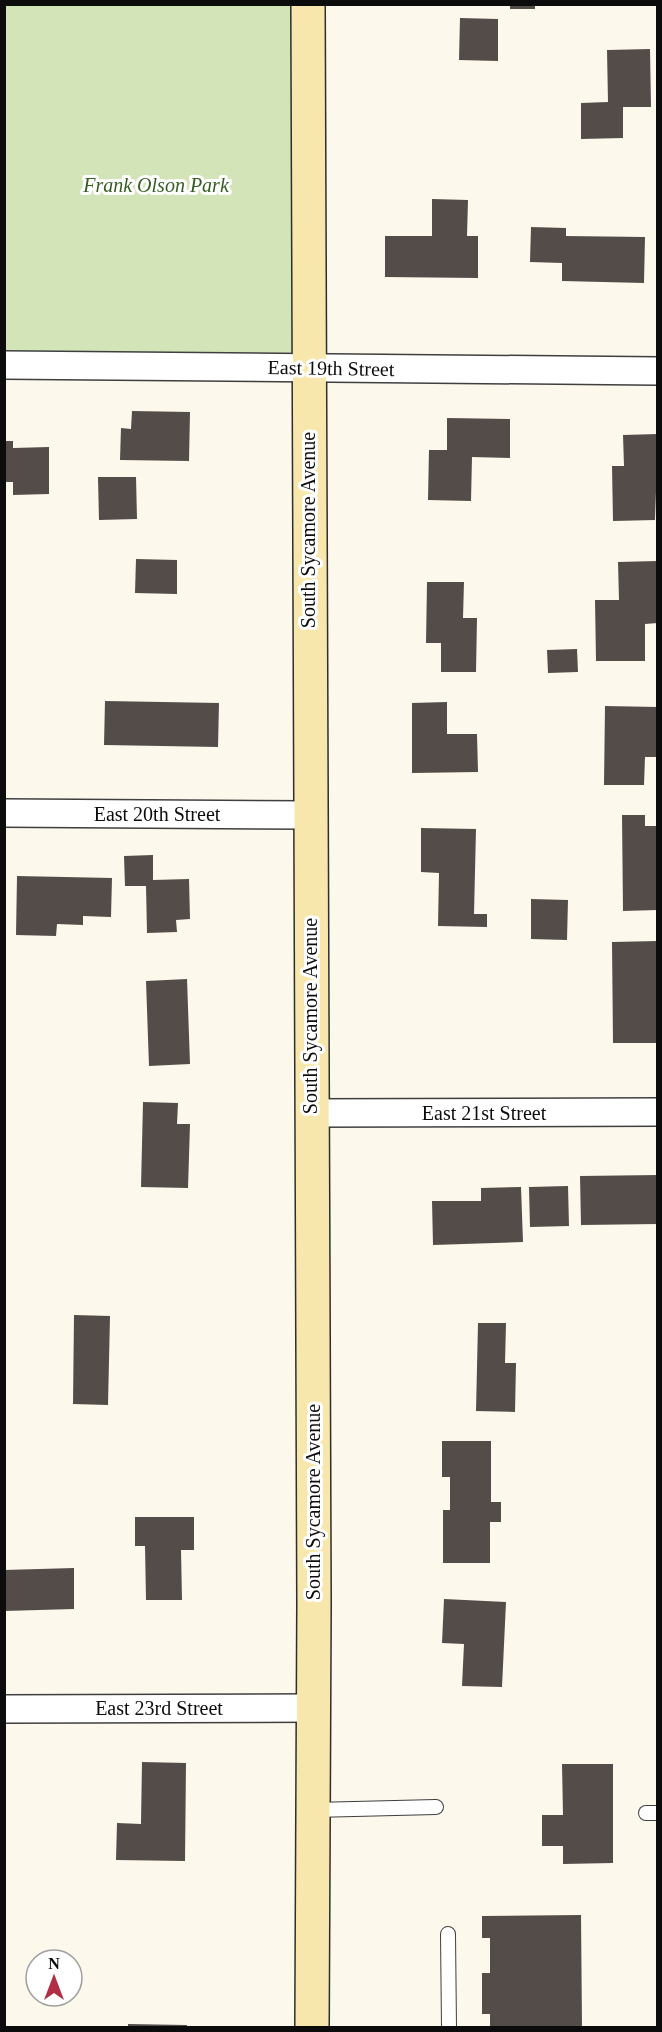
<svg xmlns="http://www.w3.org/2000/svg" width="662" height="2032" font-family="Georgia,serif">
<rect width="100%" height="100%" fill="#fdf8ec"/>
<path fill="#d4e4b9" d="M5,5H308L307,367L5,365Z"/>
<g fill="#534c49">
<rect x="510" y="4" width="25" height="5"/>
<path d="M460,18L498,19V61L459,60Z"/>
<path d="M650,49L651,107H623V138L581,139V103L608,102L607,50Z"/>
<path d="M432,199L468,200L467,236H478V278L385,277V236H432Z"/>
<path d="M531,227L566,228V236L645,237L644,283L562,281V263L530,262Z"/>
<path d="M132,411L190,412L189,461L120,460L121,428L131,429Z"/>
<path d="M447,418L510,419V458L472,457L471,501L428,500L429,450H447Z"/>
<path d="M658,434L655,520L613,521L612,466H624L623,435Z"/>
<path d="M5,441H13V448L49,447V494L13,495V482H5Z"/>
<path d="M98,477H136L137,519L99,520Z"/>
<path d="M136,559L177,560V594L135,593Z"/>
<path d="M657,561L658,623L645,624V661H596L595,600H619L618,562Z"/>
<path d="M427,582H464L463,618H477L476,672H441V643H426Z"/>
<path d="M577,649L578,672L548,673L547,650Z"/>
<path d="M105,701L219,703L218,747L104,745Z"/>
<path d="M447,702V734H477L478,772L412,773V703Z"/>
<path d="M605,706L658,707L656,757H645L644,785H604Z"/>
<path d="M622,815H645V826H658V910L623,911Z"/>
<path d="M421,828L476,829L474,914H487V927L438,926L439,873L421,872Z"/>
<path d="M153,855V880L189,879L190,919L176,920L177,932L147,933L146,886H125L124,856Z"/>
<path d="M17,876L112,878L111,917L83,916V925L57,924L56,936L16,935Z"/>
<path d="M531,899L568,900L567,940L531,939Z"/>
<path d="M658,941V1043H613L612,942Z"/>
<path d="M187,979L190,1064L149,1066L146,981Z"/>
<path d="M143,1102L178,1103L177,1124H190L188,1188L141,1187Z"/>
<path d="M658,1175V1224L581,1225L580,1176Z"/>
<path d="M568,1186L569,1226L530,1227L529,1187Z"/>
<path d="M521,1187L523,1242L433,1245L432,1201H481V1188Z"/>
<path d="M74,1315L110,1316L108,1405L73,1404Z"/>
<path d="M478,1323H506L505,1363H516L515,1412L476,1411Z"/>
<path d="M442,1441H491V1502H501V1522H490V1563H443V1510H450V1477H442Z"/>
<path d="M135,1517H194V1550H181L182,1600H146L145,1546H135Z"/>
<path d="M74,1568V1609L4,1611V1570Z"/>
<path d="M444,1599L506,1602L502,1687L462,1686L464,1644L442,1643Z"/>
<path d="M142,1762L186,1763L185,1861L116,1860L117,1823L141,1824Z"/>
<path d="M562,1764H613V1863L563,1864V1846H542V1815H563Z"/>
<path d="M581,1915L582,2028H490V2014H482V1973H490V1938H482V1916Z"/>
<path d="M128,2024L187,2025V2028H128Z"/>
</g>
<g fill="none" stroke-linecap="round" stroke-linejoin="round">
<defs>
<g id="service">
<path d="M313,1810L436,1807"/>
<path d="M646,1813H658"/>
<path d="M448,1934L449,2028"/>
</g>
<g id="minor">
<path d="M4,365L658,371"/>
<path d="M4,813L309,815"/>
<path d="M310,1113L658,1112"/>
<path d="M4,1709L313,1708"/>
</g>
<path id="secondary" d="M308,4L314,1604L312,2028"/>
</defs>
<use href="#service" stroke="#3f3f3f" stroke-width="16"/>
<use href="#minor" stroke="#3f3f3f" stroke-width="30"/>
<use href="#secondary" stroke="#2e2e2e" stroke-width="36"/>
<use href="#service" stroke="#fff" stroke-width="14"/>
<use href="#minor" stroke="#fff" stroke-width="27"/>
<use href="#secondary" stroke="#f8e7ac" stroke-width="33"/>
</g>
<g text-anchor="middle" stroke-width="6" stroke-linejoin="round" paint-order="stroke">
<g font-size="20" font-style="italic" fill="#355d22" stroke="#fff">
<text x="156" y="192">Frank Olson Park</text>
</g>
<g font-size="20" fill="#0c0c0c" stroke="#fff">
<text transform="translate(331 368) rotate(1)" y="7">East 19th Street</text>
<text transform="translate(308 530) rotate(-90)" y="7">South Sycamore Avenue</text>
<text x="157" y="821">East 20th Street</text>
<text transform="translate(310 1016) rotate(-90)" y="7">South Sycamore Avenue</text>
<text x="484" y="1120">East 21st Street</text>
<text transform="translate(313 1502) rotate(-90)" y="7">South Sycamore Avenue</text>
<text x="159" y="1715">East 23rd Street</text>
</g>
</g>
<rect width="662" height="2032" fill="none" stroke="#0c0c0c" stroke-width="12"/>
<g transform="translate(54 1978)"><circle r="28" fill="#ffffff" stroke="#9e9e9e" stroke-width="1.5"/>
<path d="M0-4.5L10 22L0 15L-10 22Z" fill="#af3044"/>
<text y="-9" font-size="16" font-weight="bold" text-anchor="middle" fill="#0c0c0c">N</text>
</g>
</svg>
